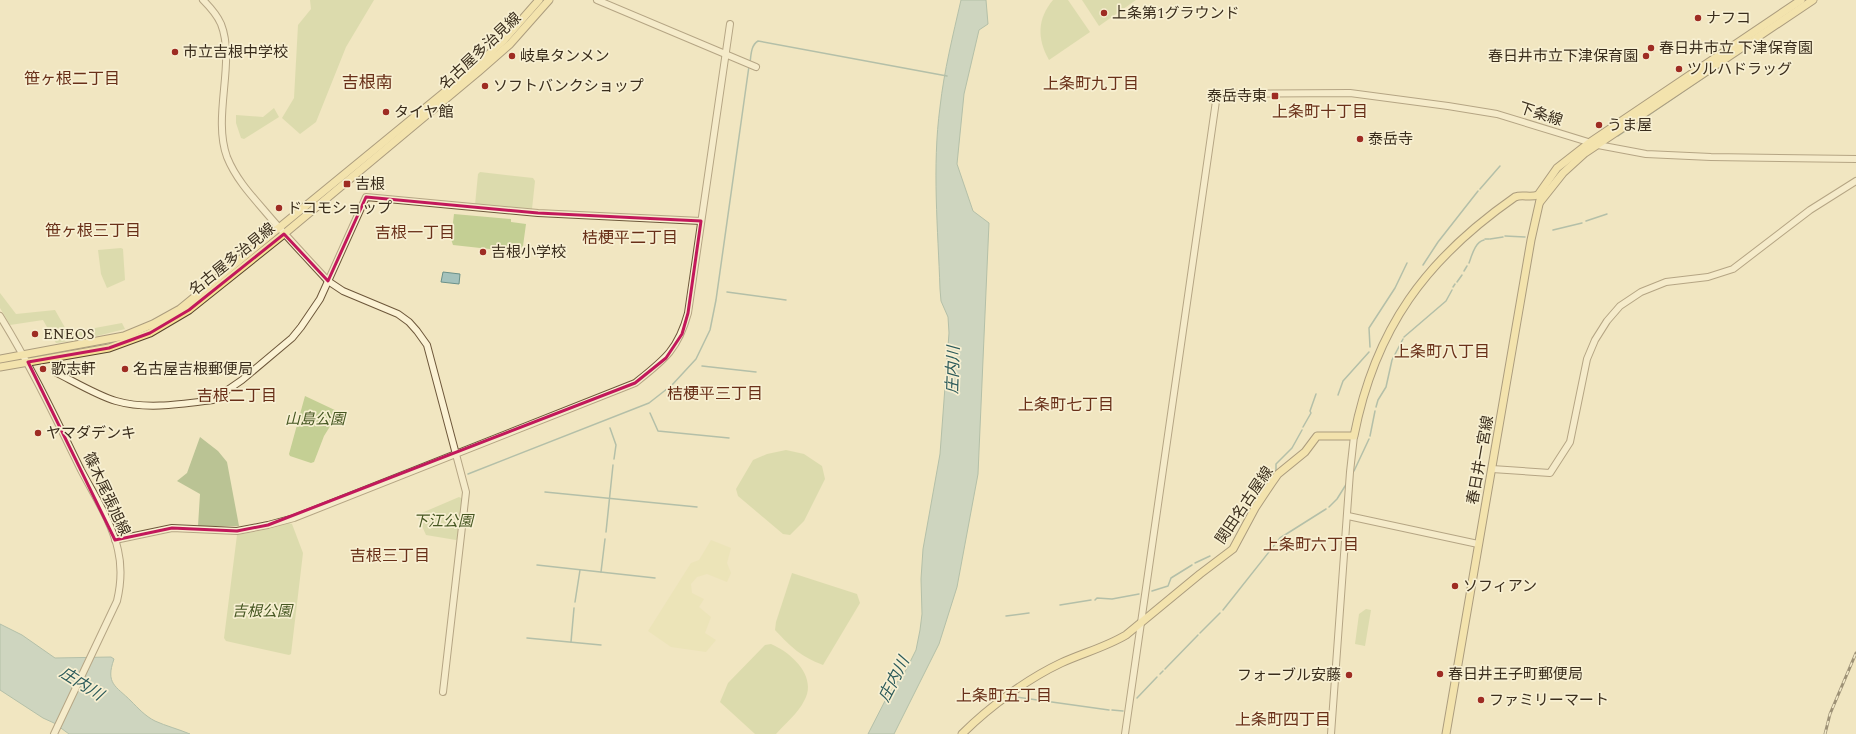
<svg xmlns="http://www.w3.org/2000/svg" width="1856" height="734" font-family="Spectral,'Noto Sans JP',serif">
<rect width="100%" height="100%" fill="#f1e6c1"/>
<path fill="#e7e2ad" d="M711,540L731,548L727,563L731,573L727,582L707,574L697,577L691,584L692,593L704,599L699,607L711,617L705,633L716,640L706,652L671,647L648,631L691,563L699,560Z"/>
<g fill="#c4cf94">
<path d="M310,0H374L346,47L316,122L300,134L282,118L294,98L298,25L311,9Z"/>
<path d="M1053,0H1068L1090,32L1049,60C1037,39 1037,19 1053,0Z"/>
<path d="M1082,0H1136L1099,26Z"/>
<path d="M274,108L279,117L244,139L241,138L236,123V115L263,117Z"/>
<path d="M480,172L533,178L535,181L532,209L475,205L478,174Z"/>
<path d="M454,214L511,219V222L526,224L523,246L517,252L453,245L451,239Z"/>
<path d="M121,248L123,249L125,280L107,288L101,274L98,250Z"/>
<path d="M0,293L16,314L55,310L68,333L122,323L125,329L85,339L56,343L43,320L10,325L0,308Z"/>
<path d="M305,396L339,412L324,436L314,462L311,463L290,456L289,454Z"/>
<path d="M786,450L804,454L822,466L825,479L804,521L790,535L783,534L770,523L738,496L736,489L753,460L767,454Z"/>
<path d="M459,497L463,499L459,537L456,540L426,535L417,515Z"/>
<path d="M289,523L292,524L303,553L291,654L289,655L226,641L224,638L237,535L269,529Z"/>
<path d="M792,573L857,594L860,603L823,665C800,656 792,648 775,630L776,622Z"/>
<path d="M1366,609L1371,610L1365,646L1355,644L1359,614Z"/>
<path d="M771,644C792,653 818,677 804,701C799,712 784,725 776,734H755L720,702L728,683L765,645Z"/>
</g>
<path fill="#bac394" d="M200,437L218,451L227,462L239,526H198L200,494L177,481L187,473Z"/>
<g fill="#a4c2bc" stroke="#6a918a">
<path d="M961,0H986L988,24L979,30L964,94L957,164L973,211L989,223L978,474L957,587L939,644L894,734H868L888,695L906,670L916,650L920,630L922,614L921,579L923,549L940,454L949,333L948,317L941,301L940,289C938,229 932,167 940,107C944,71 953,35 961,0Z"/>
<path d="M443,272L460,274L459,284L441,282Z"/>
<path d="M0,624L22,635L55,658L111,657L114,659C105,684 116,686 131,701C138,708 145,716 155,721C166,726 178,729 190,734H69L54,723L43,718L0,690Z"/>
</g>
<g fill="none" stroke-linecap="round" stroke-linejoin="round">
<g stroke="#6a918a" stroke-width="1.5">
<path d="M750,63C751,55 751,45 758,41L947,76"/>
<path d="M1618,136L1727,62"/>
<path d="M1480,189L1500,166"/>
<path d="M1586,221L1607,214"/>
<path d="M1553,230L1582,223"/>
<path d="M1505,236L1525,237"/>
<path d="M1485,239H1489"/>
<path d="M1490,239L1503,237"/>
<path d="M1469,263C1472,255 1475,242 1484,240"/>
<path d="M1423,265L1438,242L1478,191"/>
<path d="M1464,271L1467,266"/>
<path d="M1457,282L1462,275"/>
<path d="M1453,287L1455,284"/>
<path d="M727,292L786,300"/>
<path d="M1404,337L1446,301L1452,290"/>
<path d="M1370,347L1369,328L1395,288L1407,263"/>
<path d="M702,366L756,372"/>
<path d="M1338,395L1343,381L1369,352"/>
<path d="M1376,407L1378,400L1386,387L1392,360L1403,339"/>
<path d="M650,413L658,431L729,438"/>
<path d="M1303,427L1311,413L1310,411L1316,394"/>
<path d="M610,428L616,445L614,459"/>
<path d="M1370,436L1375,411"/>
<path d="M1354,471L1369,439"/>
<path d="M1276,473V464L1292,448L1302,430"/>
<path d="M468,474L649,403L672,385L696,359L710,330L716,300L749,66"/>
<path d="M545,492L697,507"/>
<path d="M1329,507L1337,499L1347,483"/>
<path d="M606,532L613,465"/>
<path d="M1195,563L1210,556"/>
<path d="M537,565L655,578"/>
<path d="M601,572L605,539"/>
<path d="M1152,591L1168,586L1171,578L1192,565"/>
<path d="M1095,600L1097,598L1112,599L1139,594"/>
<path d="M575,602L580,570"/>
<path d="M1060,605L1091,600"/>
<path d="M1223,610L1280,538L1326,509"/>
<path d="M1006,616L1029,613"/>
<path d="M1200,633L1220,613"/>
<path d="M527,638L601,645"/>
<path d="M571,642L574,608"/>
<path d="M1165,669L1198,635"/>
<path d="M1160,674L1163,671"/>
<path d="M1016,697L1109,710"/>
<path d="M1137,698L1157,677"/>
<path d="M1002,704L1009,699"/>
<path d="M1112,710L1123,711"/>
</g>
<defs>
<g id="secondary">
<path d="M203,0C210,7 217,15 221,24C236,62 212,116 227,157C235,177 249,193 263,209C284,234 306,257 328,281L343,291L398,314L409,322L417,331L427,345L466,492L443,692"/>
<path d="M597,0L756,67"/>
<path d="M0,316C31,366 55,417 81,470C94,495 112,522 118,550C122,567 121,584 117,601L54,734"/>
<path d="M55,372C73,381 98,396 116,401C147,410 182,404 213,400L242,380L292,338L301,327L320,299L366,197L538,213L701,221"/>
<path d="M1492,469L1550,473L1570,442L1587,359L1595,340L1607,321L1620,306L1641,292L1666,282L1708,277L1733,269L1810,210L1856,181"/>
<path d="M1348,516L1478,544"/>
<path d="M115,540L172,528L237,531L268,525L294,518L635,383C664,360 678,350 688,313L730,24"/>
<path d="M1125,734L1217,94L1350,93L1448,106L1497,114L1598,145L1646,154L1711,157L1856,159"/>
<path d="M1331,734L1350,472L1354,436"/>
</g>
<g id="primary">
<path d="M1540,202L1563,173L1585,153L1813,0"/>
<path d="M0,359L124,336L153,324L180,309L474,68L504,40L539,0"/>
<path d="M0,367L109,348L150,333L189,310L284,234L478,72L510,44L549,0"/>
<path d="M962,734C989,707 1027,679 1061,663C1083,653 1106,647 1126,635L1200,574L1233,549L1255,508L1271,484L1278,474L1305,452L1317,436H1354C1375,328 1426,259 1515,197C1522,194 1530,198 1538,195L1557,168L1589,143L1801,0"/>
<path d="M1446,734L1531,240L1542,191"/>
</g>
</defs>
<use href="#secondary" stroke="#6d573a" stroke-width="8"/>
<use href="#primary" stroke="#58442c" stroke-width="9"/>
<use href="#secondary" stroke="#fbf2d4" stroke-width="6"/>
<use href="#primary" stroke="#f6e096" stroke-width="7"/>
<defs>
<path id="rail" d="M1825,734L1830,714L1856,653"/>
</defs>
<use href="#rail" stroke="#3a2d1c" stroke-width="3"/>
<use href="#rail" stroke="#f7efd1" stroke-width="1.5" stroke-dasharray="4.5" stroke-linecap="butt"/>
</g>
<path d="M0 0H1856V734H0ZM366,197L538,213L701,221L688,313L682,334L666,358L635,383L268,525L237,531L172,528L115,540L28,362L109,348L150,333L189,310L284,234L328,281Z" fill="#f1e6c1" fill-opacity=".55" fill-rule="evenodd"/>
<path fill="none" stroke="#c2185b" stroke-width="3" stroke-linejoin="round" d="M366,197L538,213L701,221L688,313L682,334L666,358L635,383L268,525L237,531L172,528L115,540L28,362L109,348L150,333L189,310L284,234L328,281Z"/>
<g fill="#9e2c23" stroke="#f7efd1" stroke-width="1.5">
<circle cx="1104" cy="13" r="4"/>
<circle cx="1698" cy="18" r="4"/>
<circle cx="1651" cy="48" r="4"/>
<circle cx="175" cy="52" r="4"/>
<circle cx="512" cy="56" r="4"/>
<circle cx="1646" cy="56" r="4"/>
<circle cx="1679" cy="69" r="4"/>
<circle cx="485" cy="86" r="4"/>
<rect x="1271" y="92" width="8" height="8" rx="2"/>
<circle cx="386" cy="112" r="4"/>
<circle cx="1599" cy="125" r="4"/>
<circle cx="1360" cy="139" r="4"/>
<rect x="343" y="180" width="8" height="8" rx="2"/>
<circle cx="279" cy="208" r="4"/>
<circle cx="483" cy="252" r="4"/>
<circle cx="35" cy="334" r="4"/>
<circle cx="43" cy="369" r="4"/>
<circle cx="125" cy="369" r="4"/>
<circle cx="38" cy="433" r="4"/>
<circle cx="1455" cy="586" r="4"/>
<circle cx="1440" cy="674" r="4"/>
<circle cx="1349" cy="675" r="4"/>
<circle cx="1481" cy="700" r="4"/>
</g>
<g text-anchor="middle" stroke-width="3.5" stroke-linejoin="round" paint-order="stroke">
<g font-size="15" fill="#3a2d1c" stroke="#f7efd1" text-anchor="start">
<text x="1112" y="18">上条第1グラウンド</text>
<text x="1706" y="23">ナフコ</text>
<text x="1659" y="53">春日井市立 下津保育園</text>
<text x="183" y="57">市立吉根中学校</text>
<text x="520" y="61">岐阜タンメン</text>
<text x="1638" y="61" text-anchor="end">春日井市立下津保育園</text>
<text x="1687" y="74">ツルハドラッグ</text>
<text x="493" y="91">ソフトバンクショップ</text>
<text x="1267" y="101" text-anchor="end">泰岳寺東</text>
<text x="394" y="117">タイヤ館</text>
<text x="1607" y="130">うま屋</text>
<text x="1368" y="144">泰岳寺</text>
<text x="355" y="189">吉根</text>
<text x="287" y="213">ドコモショップ</text>
<text x="491" y="257">吉根小学校</text>
<text x="43" y="339">ENEOS</text>
<text x="51" y="374">歌志軒</text>
<text x="133" y="374">名古屋吉根郵便局</text>
<text x="46" y="438">ヤマダデンキ</text>
<text x="1463" y="591">ソフィアン</text>
<text x="1448" y="679">春日井王子町郵便局</text>
<text x="1341" y="680" text-anchor="end">フォーブル安藤</text>
<text x="1489" y="705">ファミリーマート</text>
</g>
<g font-size="15" fill="#3a2d1c" stroke="#f7efd1">
<text transform="translate(480 51) rotate(-43)" y="5">名古屋多治見線</text>
<text transform="translate(1541 114) rotate(18)" y="5">下条線</text>
<text transform="translate(232 259) rotate(-39)" y="5">名古屋多治見線</text>
<text transform="translate(1480 460) rotate(-80)" y="5">春日井一宮線</text>
<text transform="translate(107 494) rotate(65)" y="5">篠木尾張旭線</text>
<text transform="translate(1244 505) rotate(-56)" y="5">関田名古屋線</text>
</g>
<g font-size="15" font-style="italic" fill="#465722" stroke="#f7efd1">
<text x="315" y="424">山島公園</text>
<text x="443" y="526">下江公園</text>
<text x="262" y="616">吉根公園</text>
</g>
<g font-size="16" fill="#693019" stroke="#f7efd1">
<text x="72" y="84">笹ヶ根二丁目</text>
<text x="1091" y="89">上条町九丁目</text>
<text x="1320" y="117">上条町十丁目</text>
<text x="93" y="236">笹ヶ根三丁目</text>
<text x="415" y="238">吉根一丁目</text>
<text x="630" y="243">桔梗平二丁目</text>
<text x="1442" y="357">上条町八丁目</text>
<text x="715" y="399">桔梗平三丁目</text>
<text x="237" y="401">吉根二丁目</text>
<text x="1066" y="410">上条町七丁目</text>
<text x="1311" y="550">上条町六丁目</text>
<text x="390" y="561">吉根三丁目</text>
<text x="1004" y="701">上条町五丁目</text>
<text x="1283" y="725">上条町四丁目</text>
</g>
<g font-size="16" font-style="italic" fill="#2b5a5a" stroke="#f7efd1">
<text transform="translate(952 370) rotate(-88)" y="6">庄内川</text>
<text transform="translate(893 679) rotate(-63)" y="6">庄内川</text>
<text transform="translate(82 683) rotate(32)" y="6">庄内川</text>
</g>
<g font-size="17" fill="#693019" stroke="#f7efd1">
<text x="367" y="88">吉根南</text>
</g>
</g>
</svg>
